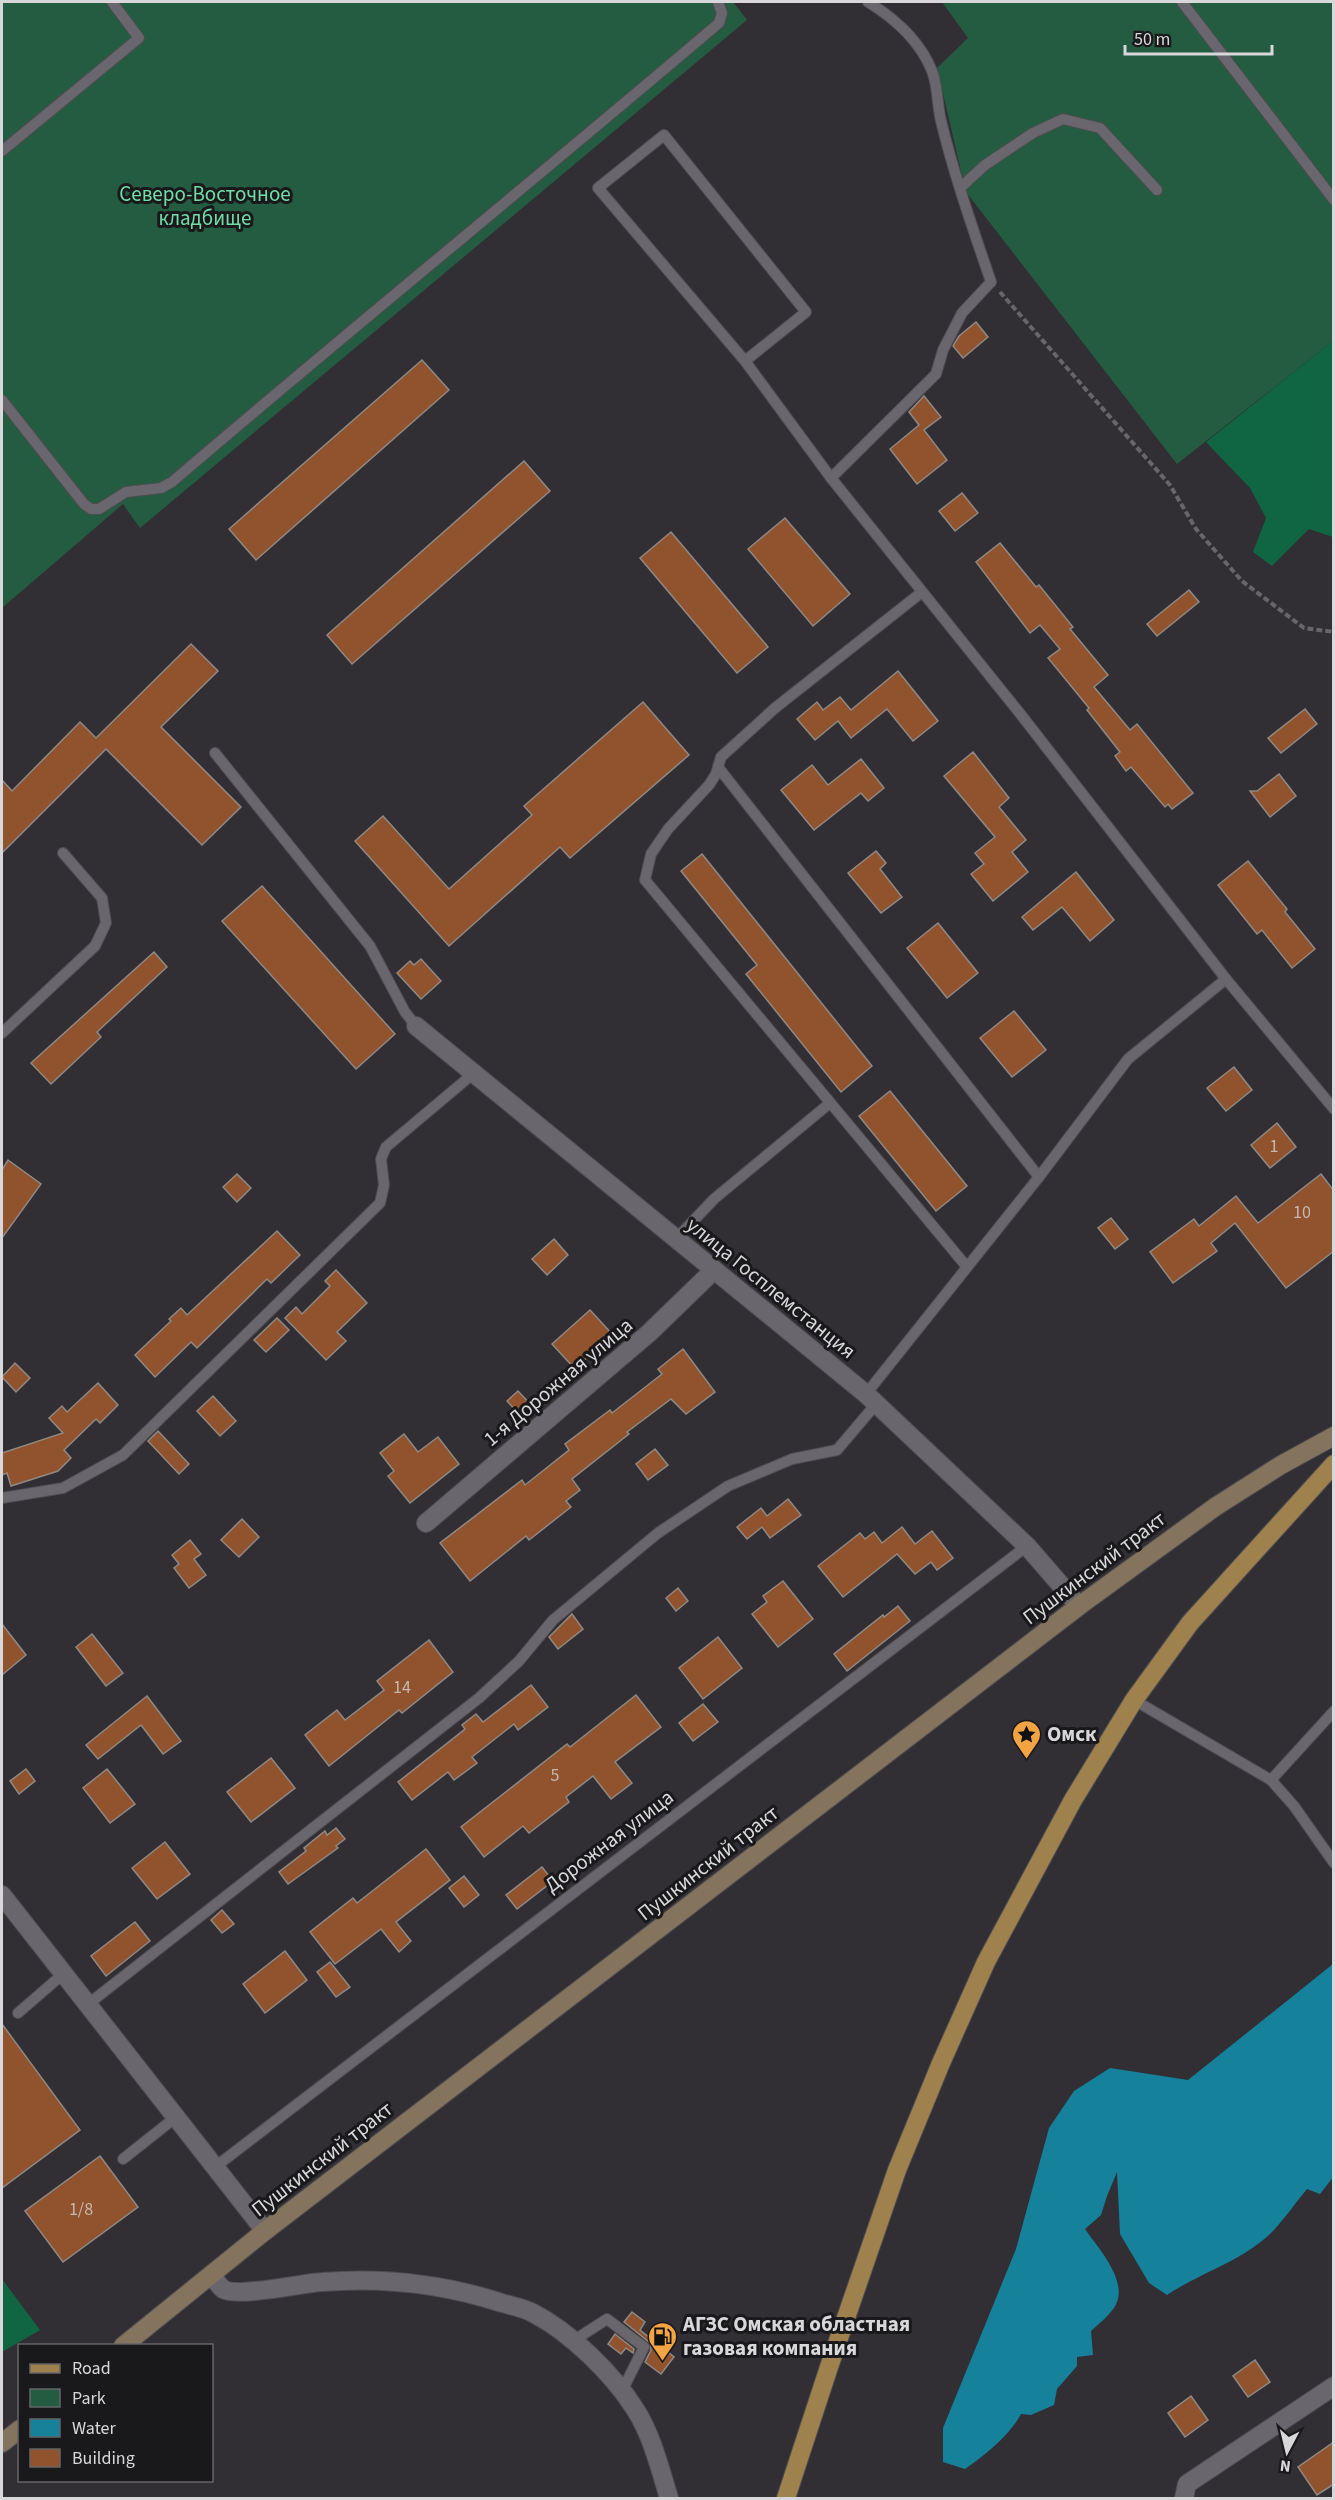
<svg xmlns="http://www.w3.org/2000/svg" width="1335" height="2500" font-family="'Source Sans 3',sans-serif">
<rect width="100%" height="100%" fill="#312f34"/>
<g fill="#245c41">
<path d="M2,2H733L747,20L140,528L123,504L2,608Z"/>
<path d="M942,2H1333V341L1177,464L966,192L937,68L968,38Z"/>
</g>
<g fill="#106643">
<path d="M1333,341V537L1309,529L1272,566L1253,552L1266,518L1250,488L1206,442Z"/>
<path d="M2,2279L40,2330L2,2352Z"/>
</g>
<path fill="#15819b" d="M1333,1964L1334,2176L1320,2194L1307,2189C1295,2203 1284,2220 1271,2233C1242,2261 1200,2273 1167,2295L1149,2283L1120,2234L1117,2172L1107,2196L1101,2215L1085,2229C1098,2248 1131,2283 1114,2308C1108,2316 1099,2324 1091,2331L1093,2355L1077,2357V2366L1057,2389L1054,2405L1031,2415L1021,2414C1010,2435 985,2455 965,2469L943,2462V2428L1016,2249L1049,2128L1074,2091L1110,2068L1188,2080Z"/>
<g fill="#91532d" stroke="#8f8985" stroke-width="1.5">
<path d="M976,322L988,337L963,358L953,346L959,336Z"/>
<path d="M422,360L449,390L256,560L229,529Z"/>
<path d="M924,396L941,417L924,430L947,460L917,484L890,449L919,425L909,412Z"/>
<path d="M524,461L550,491L352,664L327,635Z"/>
<path d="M962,493L978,513L955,531L939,511Z"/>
<path d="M785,518L850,594L813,626L748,549Z"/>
<path d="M671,532L768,647L737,673L640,558Z"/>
<path d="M1000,543L1036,587L1039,585L1073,627L1070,629L1108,675L1094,687L1130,730L1137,724L1193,793L1172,809L1168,804L1165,807L1131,767L1126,771L1115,756L1120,752L1087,710L1089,708L1048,658L1060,649L1040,625L1030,633L976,562Z"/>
<path d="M1189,590L1199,602L1157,636L1147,624Z"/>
<path d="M191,644L218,671L161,727L241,807L202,845L106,749L2,853V780L12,791L80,722L96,738Z"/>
<path d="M898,671L938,721L913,741L887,709L851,738L838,721L815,740L797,719L817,702L823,710L840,697L851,710Z"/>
<path d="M643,702L689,755L570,858L560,847L449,946L355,841L383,816L449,889L532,815L524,806Z"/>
<path d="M1305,709L1317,724L1281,753L1268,738Z"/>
<path d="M973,752L1009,798L999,807L1026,840L1012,852L1028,872L993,901L971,874L984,864L975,853L995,837L944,776Z"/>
<path d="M861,759L884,788L868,801L861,793L814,830L781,790L812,765L828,785Z"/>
<path d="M1279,774L1296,796L1270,817L1250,791H1257Z"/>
<path d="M876,851L886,863L880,869L902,897L881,913L848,873Z"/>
<path d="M702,854L872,1066L841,1092L746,974L757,965L681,871Z"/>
<path d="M1248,861L1287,909L1285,912L1315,949L1292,968L1262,930L1257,934L1218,885Z"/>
<path d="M1076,872L1114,920L1090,941L1062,907L1033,930L1022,917Z"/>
<path d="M262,886L395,1034L356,1069L222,921Z"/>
<path d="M938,923L978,973L947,998L907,948Z"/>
<path d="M154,952L167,967L97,1032L101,1037L51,1084L31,1063Z"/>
<path d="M421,959L441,981L421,999L397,973L410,961L414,965Z"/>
<path d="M1014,1011L1046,1050L1012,1077L980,1038Z"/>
<path d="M1234,1067L1252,1090L1226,1111L1207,1088Z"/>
<path d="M890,1091L967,1186L936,1211L859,1116Z"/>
<path d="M1277,1123L1296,1147L1270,1168L1251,1145Z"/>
<path d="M8,1160L41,1184L2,1238V1170Z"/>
<path d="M237,1174L251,1188L237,1202L223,1187Z"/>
<path d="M1321,1174L1334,1191V1251L1286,1288L1235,1223L1211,1243L1217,1251L1173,1283L1150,1252L1194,1219L1199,1226L1236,1196L1258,1223Z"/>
<path d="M1111,1218L1128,1239L1115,1249L1098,1228Z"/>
<path d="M277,1231L300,1255L271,1283L267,1279L197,1348L191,1342L155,1377L135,1355L171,1321L169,1319L181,1308L187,1315Z"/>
<path d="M554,1239L568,1255L547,1275L532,1259Z"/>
<path d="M336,1270L367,1303L337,1332L346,1341L326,1360L285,1318L296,1307L302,1314L330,1286L325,1281Z"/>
<path d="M590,1310L612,1334L575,1369L552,1344Z"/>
<path d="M277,1318L289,1330L266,1352L254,1340Z"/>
<path d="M683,1349L715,1392L686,1414L671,1399L627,1432L629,1434L572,1479L580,1490L566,1501L571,1507L529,1540L526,1536L470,1581L440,1543L522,1480L525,1485L569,1450L565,1444L610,1410L612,1413L662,1374L658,1369Z"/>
<path d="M15,1363L30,1378L16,1392L2,1377Z"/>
<path d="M98,1383L118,1405L100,1423L96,1419L64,1450L71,1458L58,1471L11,1486L7,1473L2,1475V1453L63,1433L49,1418L62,1406L67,1412Z"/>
<path d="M518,1391L532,1406L521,1416L507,1401Z"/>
<path d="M213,1396L236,1421L220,1436L197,1411Z"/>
<path d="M158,1431L189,1464L179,1474L148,1441Z"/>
<path d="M404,1434L418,1452L438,1437L459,1464L410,1503L388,1476L394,1471L380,1453Z"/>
<path d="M655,1449L668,1465L648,1480L636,1464Z"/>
<path d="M788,1499L801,1515L770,1538L762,1527L747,1539L737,1527L761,1508L767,1516Z"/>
<path d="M242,1519L259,1537L239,1557L221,1540Z"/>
<path d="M902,1527L915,1544L932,1531L953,1558L937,1570L931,1562L915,1574L897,1554L843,1597L818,1566L860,1533L865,1539L874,1532L882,1543Z"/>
<path d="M190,1540L201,1554L194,1559L206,1575L189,1588L174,1568L179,1564L172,1555Z"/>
<path d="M783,1581L813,1619L778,1647L752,1614L767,1602L763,1596Z"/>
<path d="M678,1588L688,1601L676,1611L666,1598Z"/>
<path d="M898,1606L910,1621L847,1671L834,1654L883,1615L884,1617Z"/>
<path d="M572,1614L583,1629L558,1649L549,1637Z"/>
<path d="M2,1624L26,1655L2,1675Z"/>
<path d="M92,1634L123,1673L106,1686L76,1647Z"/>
<path d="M718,1637L742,1668L703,1699L679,1668Z"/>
<path d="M429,1640L453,1672L402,1713L399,1710L329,1766L305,1735L337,1710L345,1720L384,1690L377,1681Z"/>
<path d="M531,1685L548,1707L518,1730L514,1724L472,1757L477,1763L454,1780L448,1772L412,1800L398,1782L465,1729L462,1725L476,1714L483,1722Z"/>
<path d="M636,1695L661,1727L615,1762L632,1783L611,1799L593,1776L566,1797L569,1802L529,1833L523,1826L484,1857L461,1827L567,1744L570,1747Z"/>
<path d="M147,1696L181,1741L163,1754L141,1725L98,1759L86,1745Z"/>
<path d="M703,1704L718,1722L693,1741L679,1723Z"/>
<path d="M271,1758L295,1788L251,1822L227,1792Z"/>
<path d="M26,1769L35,1781L19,1794L10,1781Z"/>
<path d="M107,1769L135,1804L110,1823L83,1788Z"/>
<path d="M336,1828L345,1839L336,1846L338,1848L288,1884L279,1872L306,1851L304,1848L325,1831L327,1835Z"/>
<path d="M165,1842L190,1874L157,1899L132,1868Z"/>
<path d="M426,1849L450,1880L396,1922L411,1941L399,1952L381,1929L335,1964L310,1932L353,1898L357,1903Z"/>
<path d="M542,1867L553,1881L517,1909L506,1895Z"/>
<path d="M464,1876L479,1895L464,1907L449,1888Z"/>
<path d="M222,1910L234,1924L222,1933L211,1920Z"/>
<path d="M135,1922L150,1941L106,1976L91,1956Z"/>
<path d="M285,1951L307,1980L265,2013L243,1984Z"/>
<path d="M330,1962L350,1987L336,1997L317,1972Z"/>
<path d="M2,2024L80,2130L2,2188Z"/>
<path d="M100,2156L138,2207L63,2262L25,2211Z"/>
<path d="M632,2312L645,2322L640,2330L674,2357L661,2374L645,2362L651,2350L650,2343L624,2322Z"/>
<path d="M615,2334L634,2349L633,2353L626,2348L621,2354L608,2344Z"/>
<path d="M1255,2360L1270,2382L1248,2397L1233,2376Z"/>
<path d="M1191,2396L1208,2420L1185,2437L1168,2413Z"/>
<path d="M1334,2442V2484L1317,2495L1298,2467Z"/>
</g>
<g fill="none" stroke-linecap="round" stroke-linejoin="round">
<defs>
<g id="lane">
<path d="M1182,2L1334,200"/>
<path d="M2,151L139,38L112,2"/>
<path d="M960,188L985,165L1033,133L1063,119L1100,128L1157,190"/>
<path d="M745,361L806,312L664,135L598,188L745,361L831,478L1022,716L1226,979L1334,1109"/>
<path d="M2,400L84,504L91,509H99L126,492L161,488L172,482C353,327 538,177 719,23L722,13L718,2"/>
<path d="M831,478L936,374L943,350L962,313L991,282C973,229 954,175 941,121C937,105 938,86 932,71C920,41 894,18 868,2"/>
<path d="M922,592L775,708L721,757L716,774L709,785L668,829L651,854L645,880L967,1267"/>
<path d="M215,753L370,946L405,1012L416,1026"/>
<path d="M718,767L1039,1177"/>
<path d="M2,1033L95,946L106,923L102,898L63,853"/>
<path d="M676,1239L714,1199L830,1103"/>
<path d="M866,1394L1039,1177L1128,1059L1226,979"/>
<path d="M2,1498L63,1488L123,1455L380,1203L384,1185L381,1159L386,1147L474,1073"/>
<path d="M1134,1700L1271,1780L1294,1806L1334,1863"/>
<path d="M1271,1780L1334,1711"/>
<path d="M87,2005L479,1698L519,1661L553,1620L658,1533L728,1486L792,1459L837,1450L876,1404"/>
<path d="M18,2013L63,1974"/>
<path d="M123,2159L176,2117"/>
<path d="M215,2167L1027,1546"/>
<path d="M573,2341L607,2319L644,2347L622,2391"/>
</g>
<g id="street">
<path d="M416,1026L866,1394L1027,1546L1079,1606"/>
<path d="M426,1523L649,1333L714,1270"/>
<path d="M2,1895L265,2231"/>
<path d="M211,2275C215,2279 219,2286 223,2289C236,2298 303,2283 322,2282C384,2277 444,2284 502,2303C512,2306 524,2308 533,2313C570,2332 613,2374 635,2409C652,2435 660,2469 669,2498"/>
<path d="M1184,2498L1187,2484L1334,2386"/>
</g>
<g id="secondary">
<path d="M123,2346L265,2231L1079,1606L1215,1507L1281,1465L1334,1436"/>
<path d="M2,2443L20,2429"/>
</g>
<path id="primary" d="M786,2498L829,2367L897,2170L941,2063L986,1962L1073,1800L1134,1700L1190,1623L1334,1464"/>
</defs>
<use href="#lane" stroke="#4e4d51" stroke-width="12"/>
<use href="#street" stroke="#4e4d51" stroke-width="20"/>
<use href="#secondary" stroke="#4e4d51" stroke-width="20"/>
<use href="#primary" stroke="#4e4d51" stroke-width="20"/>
<path stroke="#68666a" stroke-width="4" stroke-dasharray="6 3" stroke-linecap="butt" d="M1000,292L1170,485L1196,529L1242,581L1304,628L1334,632"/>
<use href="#lane" stroke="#69676d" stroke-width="10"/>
<use href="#street" stroke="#69676d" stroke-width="18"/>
<use href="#secondary" stroke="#84745d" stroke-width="18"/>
<use href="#primary" stroke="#9e814d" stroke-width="18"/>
</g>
<defs>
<symbol id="sight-pin" viewBox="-11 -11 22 30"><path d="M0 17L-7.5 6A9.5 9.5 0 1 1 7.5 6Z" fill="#f3a442" stroke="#19181a"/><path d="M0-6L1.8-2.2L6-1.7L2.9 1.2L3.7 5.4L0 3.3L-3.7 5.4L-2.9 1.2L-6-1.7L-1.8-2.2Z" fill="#111"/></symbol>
<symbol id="fuel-pin" viewBox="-11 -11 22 30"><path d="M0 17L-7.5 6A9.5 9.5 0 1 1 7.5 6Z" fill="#f3a442" stroke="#19181a"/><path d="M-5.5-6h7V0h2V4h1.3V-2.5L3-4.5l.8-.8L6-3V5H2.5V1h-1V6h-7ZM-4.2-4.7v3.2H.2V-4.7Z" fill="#111"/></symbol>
</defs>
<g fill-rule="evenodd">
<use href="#sight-pin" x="1010" y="1718" width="33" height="45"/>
<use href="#fuel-pin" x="646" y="2320" width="33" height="45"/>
</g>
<g text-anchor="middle" stroke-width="6" stroke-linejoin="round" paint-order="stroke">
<g font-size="18" fill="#c6b6af">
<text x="1274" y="1152">1</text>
<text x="1302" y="1218">10</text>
<text x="402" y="1693">14</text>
<text x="555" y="1781">5</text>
<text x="81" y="2215">1/8</text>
</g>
<g font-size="21" fill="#71dca6" stroke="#19181a">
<text x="205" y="201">Северо-Восточное<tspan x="205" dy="24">кладбище</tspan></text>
</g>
<g font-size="21" fill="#d8d7da" stroke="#19181a">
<text transform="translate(771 1288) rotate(39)" y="7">улица Госплемстанция</text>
<text transform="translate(558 1382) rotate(-40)" y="7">1-я Дорожная улица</text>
<text transform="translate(1094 1568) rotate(-37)" y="7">Пушкинский тракт</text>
<text transform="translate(609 1841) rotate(-37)" y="7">Дорожная улица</text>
<text transform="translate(708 1863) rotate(-38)" y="7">Пушкинский тракт</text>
<text transform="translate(322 2159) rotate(-38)" y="7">Пушкинский тракт</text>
</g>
<g font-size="21" font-weight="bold" fill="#d8d7da" stroke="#19181a" text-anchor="start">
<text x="1047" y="1741">Омск</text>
<text x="683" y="2331">АГЗС Омская областная<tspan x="683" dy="24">газовая компания</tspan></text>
</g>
</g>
<rect width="1335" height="2500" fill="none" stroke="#d8d7da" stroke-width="6"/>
<rect x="18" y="2344" width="195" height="138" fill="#19181a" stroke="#656467" stroke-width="1.5"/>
<rect x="30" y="2364" width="30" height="9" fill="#9e814d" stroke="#656467" stroke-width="1.5"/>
<text x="72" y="2374" font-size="18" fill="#d8d7da">Road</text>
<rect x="30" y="2389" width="30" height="18" fill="#245c41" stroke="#656467" stroke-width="1.5"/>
<text x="72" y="2404" font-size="18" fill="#d8d7da">Park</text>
<rect x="30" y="2419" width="30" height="18" fill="#15819b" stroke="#656467" stroke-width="1.5"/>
<text x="72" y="2434" font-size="18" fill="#d8d7da">Water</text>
<rect x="30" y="2449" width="30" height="18" fill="#91532d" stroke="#656467" stroke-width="1.5"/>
<text x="72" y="2464" font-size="18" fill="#d8d7da">Building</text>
<g transform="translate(1287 2452) rotate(187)" stroke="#19181a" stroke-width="4.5" paint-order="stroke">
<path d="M0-4.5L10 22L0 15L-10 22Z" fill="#d8d7da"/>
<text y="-9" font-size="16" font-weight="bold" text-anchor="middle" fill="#d8d7da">N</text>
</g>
<path d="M1125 45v9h147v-9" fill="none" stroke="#d8d7da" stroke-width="3"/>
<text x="1134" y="45" font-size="18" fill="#d8d7da" stroke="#19181a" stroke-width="4.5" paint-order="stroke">50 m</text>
</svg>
